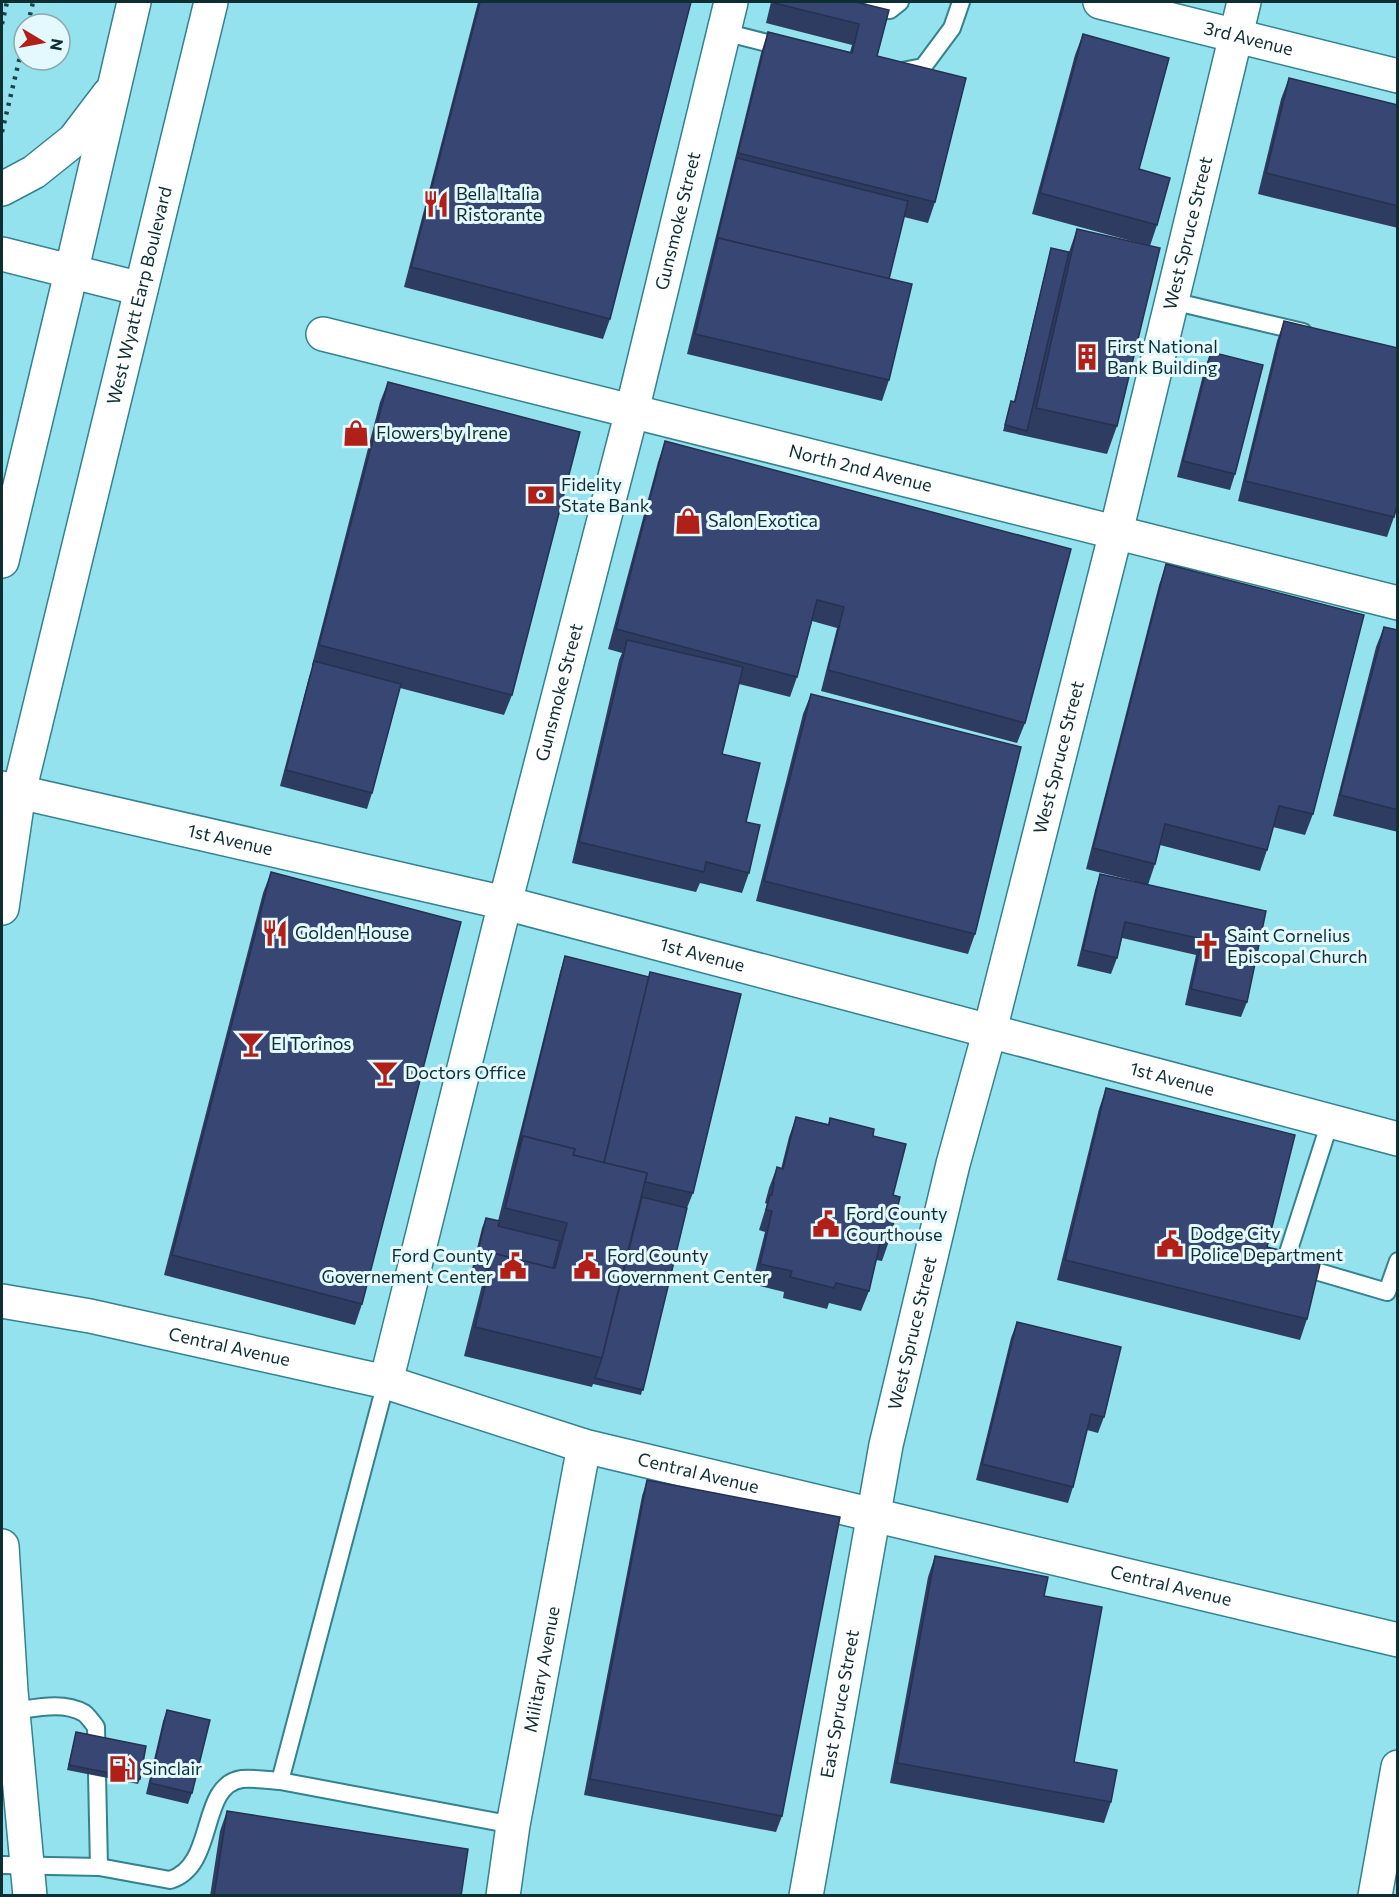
<svg xmlns="http://www.w3.org/2000/svg" width="1399" height="1897" font-family="Commissioner,sans-serif">
<rect width="100%" height="100%" fill="#95e2ef"/>
<g fill="none" stroke-linecap="round" stroke-linejoin="round">
<defs>
<g id="lane">
<path d="M868,11L890,10L900,2"/>
<path d="M724,32L787,48"/>
<path d="M902,71L923,67L952,28L961,2"/>
<path d="M1172,301L1303,332"/>
<path d="M1330,1122L1285,1262L1387,1292L1398,1261"/>
<path d="M14,1711C36,1708 63,1701 84,1713C88,1716 93,1723 96,1727L99,1867"/>
<path d="M280,1781L513,1825"/>
<path d="M2,1865L99,1867L170,1880C217,1866 198,1785 242,1779C254,1778 268,1780 280,1781L386,1382"/>
</g>
<g id="street">
<path id="s1" d="M323,334L1398,603"/>
<path id="s2" d="M2,788L505,903L1398,1139"/>
<path id="s3" d="M386,1382L505,903L632,411L731,2"/>
<path id="s4" d="M503,1896L513,1825L584,1446"/>
<path id="s5" d="M806,1896L886,1445L953,1164L990,1030L1116,532L1244,2"/>
<path d="M1375,1896L1398,1767"/>
</g>
<g id="secondary">
<path id="s6" d="M1100,2L1398,76"/>
<path id="s7" d="M2,1301L90,1316L386,1382L584,1446L1398,1640"/>
</g>
<g id="primary">
<path d="M2,189L34,172L74,140L109,94"/>
<path d="M2,254L141,289"/>
<path d="M2,561L71,273L134,2"/>
<path id="s8" d="M2,908L19,792L211,2"/>
<path d="M2,1546L11,1691L30,1896"/>
</g>
</defs>
<use href="#lane" stroke="#33828e" stroke-width="20"/>
<use href="#street" stroke="#33828e" stroke-width="36"/>
<use href="#secondary" stroke="#33828e" stroke-width="36"/>
<use href="#primary" stroke="#33828e" stroke-width="36"/>
<use href="#lane" stroke="#fff" stroke-width="16"/>
<use href="#street" stroke="#fff" stroke-width="33"/>
<use href="#secondary" stroke="#fff" stroke-width="33"/>
<use href="#primary" stroke="#fff" stroke-width="33"/>
<g stroke="#1d4349" stroke-width="4.5" stroke-dasharray="3 6" stroke-linecap="butt">
<path d="M2,24L7,2"/>
<path d="M28,24L33,2"/>
<path d="M2,132L24,40"/>
</g>
</g>
<g fill="#2f3c62">
<path d="M478,2H691L610,319L603,339L404,287Z"/>
<path d="M771,2H856L935,202L928,223L904,217L889,279V380L882,401L687,354L761,53L768,32L850,52L852,45L766,23Z"/>
<path d="M1083,34L1139,169L1157,225L1150,246L1032,214L1075,55Z"/>
<path d="M1289,78L1398,105V228L1258,194L1281,99Z"/>
<path d="M1077,229L1117,426L1107,454L1003,431L1011,401H1014L1051,248L1069,252Z"/>
<path d="M1284,321L1394,517L1387,537L1238,501L1277,341Z"/>
<path d="M1211,352L1235,474L1230,490L1177,477L1205,367Z"/>
<path d="M388,382L512,695L504,715L400,688L372,793L367,809L280,786L309,677L313,666L312,665L380,402Z"/>
<path d="M665,441L1025,723L1017,743L821,691L837,628L812,621L797,677L790,697L739,684L722,754L746,822L749,873L742,893L700,883L696,892L572,863L619,660L622,653L608,649L658,462Z"/>
<path d="M1166,564L1313,814L1305,835L1273,827L1267,850L1260,871L1160,845L1155,864L1148,885L1266,911L1247,1002L1241,1017L1185,1005L1196,955L1122,938L1117,958L1111,974L1077,966L1095,890L1100,874L1138,882L1086,869L1159,585Z"/>
<path d="M1384,627L1398,630V832L1333,816L1376,647Z"/>
<path d="M811,694L975,934L968,954L756,901L803,714Z"/>
<path d="M271,872L362,1304L355,1325L164,1275L263,893Z"/>
<path d="M565,956L649,977L650,972L693,1193L687,1208L641,1395L593,1384L592,1387L464,1356L483,1281L481,1284L469,1281L482,1228L486,1218L498,1221L560,972Z"/>
<path d="M1106,1088L1267,1247L1307,1319L1300,1340L1057,1280L1099,1109Z"/>
<path d="M796,1117L828,1124L830,1118L873,1136L893,1195L889,1241L882,1261L876,1260L869,1291L861,1311L829,1303L827,1309L783,1298L784,1292L752,1284L765,1232L759,1230L767,1204L765,1203L769,1188L777,1167L781,1169L789,1137Z"/>
<path d="M1017,1322L1104,1417L1098,1433L1087,1430L1073,1487L1068,1503L976,1480L1011,1338Z"/>
<path d="M647,1480L782,1816L776,1832L584,1795L642,1496Z"/>
<path d="M935,1556L1044,1596L1074,1762L1111,1802L1104,1823L890,1783L928,1577Z"/>
<path d="M167,1710L192,1793L188,1804L146,1794L163,1721Z"/>
<path d="M76,1732L140,1779L138,1784L67,1770Z"/>
<path d="M227,1811L461,1896H210L220,1831Z"/>
</g>
<g fill="#374672" stroke="#263150" stroke-width="1.5">
<path d="M480,2H691L610,319L411,267Z"/>
<path d="M774,2H856L889,10L877,56L966,78L935,202L738,153L768,32L852,53L859,24L774,3Z"/>
<path d="M1083,34L1169,58L1139,169L1170,178L1157,225L1040,193Z"/>
<path d="M1289,78L1398,105V206L1266,173Z"/>
<path d="M737,158L908,201L889,279L718,238L716,243Z"/>
<path d="M1077,229L1160,248L1117,426L1036,408Z"/>
<path d="M718,238L912,284L889,380L695,334Z"/>
<path d="M1051,248L1069,252L1027,431L1005,425L1011,401L1015,402Z"/>
<path d="M1284,321L1398,348V502L1394,517L1245,481Z"/>
<path d="M1211,352L1263,365L1235,474L1183,461Z"/>
<path d="M388,382L580,432L512,695L319,645Z"/>
<path d="M665,441L1071,549L1025,723L828,670L844,607L817,600L797,677L616,629Z"/>
<path d="M1166,564L1364,615L1313,814L1279,806L1267,850L1165,824L1155,864L1093,848Z"/>
<path d="M1384,627L1398,630V810L1340,795Z"/>
<path d="M627,640L743,667L722,754L760,763L746,822L760,825L749,873L706,862L704,872L579,842Z"/>
<path d="M314,661L401,684L372,793L286,770Z"/>
<path d="M811,694L1021,747L975,934L764,881Z"/>
<path d="M271,872L461,922L362,1304L172,1255Z"/>
<path d="M1100,874L1266,911L1247,1002L1191,989L1202,939L1125,922L1117,958L1083,950Z"/>
<path d="M565,956L649,977L604,1163L573,1155L575,1149L523,1136L518,1148Z"/>
<path d="M650,972L741,994L693,1193L645,1182L647,1173L604,1163Z"/>
<path d="M1106,1088L1295,1135L1267,1247L1321,1260L1307,1319L1065,1260Z"/>
<path d="M796,1117L829,1125L830,1118L874,1129L873,1136L906,1144L893,1195L900,1197L889,1241L881,1239L869,1291L836,1283L834,1288L790,1277L792,1271L760,1264L772,1211L766,1210L770,1195H772L774,1183H773L777,1167L783,1169Z"/>
<path d="M523,1136L575,1149L573,1155L647,1173L602,1358L475,1327L493,1253L555,1268L567,1223L505,1208Z"/>
<path d="M642,1197L687,1208L643,1390L595,1378L602,1358Z"/>
<path d="M486,1218L500,1221L498,1226L560,1241L553,1268L493,1253L485,1274L473,1271Z"/>
<path d="M1017,1322L1121,1347L1104,1417L1091,1414L1073,1487L982,1464Z"/>
<path d="M647,1480L840,1517L782,1816L590,1779Z"/>
<path d="M935,1556L1048,1577L1044,1596L1102,1607L1074,1762L1117,1770L1111,1802L897,1763Z"/>
<path d="M167,1710L210,1720L192,1793L150,1783Z"/>
<path d="M76,1732L146,1746L140,1779L69,1765Z"/>
<path d="M227,1811L468,1849L461,1896H214Z"/>
</g>
<defs>
<symbol id="restaurant-bare" viewBox="-9 -9 18 18"><path d="M-5-6h1v4h1v-4h1v4h1v-4h1v5L-1.5 .5V6h-2V.5L-5-1ZM5-6V6H3V1.5H1.5Q1.5-4 5-6Z" fill="#b02018" stroke="#e4f9fd" stroke-width="2.5" paint-order="stroke"/></symbol>
<symbol id="building-bare" viewBox="-9 -9 18 18"><path d="M-4-6H4V6H1V3H-1V6H-4ZM-2.5-4.3h1.7v1.8h-1.7ZM.8-4.3h1.7v1.8H.8ZM-2.5-1h1.7V.8h-1.7ZM.8-1h1.7V.8H.8Z" fill="#b02018" stroke="#e4f9fd" stroke-width="2.5" paint-order="stroke"/></symbol>
<symbol id="shop-bare" viewBox="-9 -9 18 18"><path d="M-5-2.5h2.3a2.7 3.5 0 0 1 5.4 0H5L5.5 6h-11ZM-1.5-2.5h3a1.5 2.3 0 0 0-3 0Z" fill="#b02018" stroke="#e4f9fd" stroke-width="2.5" paint-order="stroke"/></symbol>
<symbol id="bank-bare" viewBox="-9 -9 18 18"><path d="M-6-4H6V4H-6ZM0-2.3a2.3 2.3 0 1 0 0 4.6a2.3 2.3 0 1 0 0-4.6Z" fill="#b02018" stroke="#e4f9fd" stroke-width="2.5" paint-order="stroke"/></symbol>
<symbol id="church-bare" viewBox="-9 -9 18 18"><path d="M-1.2-6h2.4v3.5h3.3v2.4h-3.3V6h-2.4V-.1h-3.3v-2.4h3.3Z" fill="#b02018" stroke="#e4f9fd" stroke-width="2.5" paint-order="stroke"/></symbol>
<symbol id="bar-bare" viewBox="-9 -9 18 18"><path d="M-6-5H6L.8 .8V4.5H3.5V6h-7V4.5H-.8V.8Z" fill="#b02018" stroke="#e4f9fd" stroke-width="2.5" paint-order="stroke"/></symbol>
<symbol id="civic-bare" viewBox="-9 -9 18 18"><path d="M-.6-6.5H3V-4.5H.6V-3L4-1V1h2V6H-6V1h2V-1L-.6-3ZM-1.2 2.5V6h2.4V2.5Z" fill="#b02018" stroke="#e4f9fd" stroke-width="2.5" paint-order="stroke"/></symbol>
<symbol id="fuel-bare" viewBox="-9 -9 18 18"><path d="M-5.5-6h7V0h2V4h1.3V-2.5L3-4.5l.8-.8L6-3V5H2.5V1h-1V6h-7ZM-4.2-4.7v3.2H.2V-4.7Z" fill="#b02018" stroke="#e4f9fd" stroke-width="2.5" paint-order="stroke"/></symbol>
</defs>
<g fill-rule="evenodd">
<use href="#restaurant-bare" x="417" y="185" width="38" height="38"/>
<use href="#building-bare" x="1068" y="338" width="38" height="38"/>
<use href="#shop-bare" x="337" y="414" width="38" height="38"/>
<use href="#bank-bare" x="522" y="476" width="38" height="38"/>
<use href="#shop-bare" x="669" y="502" width="38" height="38"/>
<use href="#restaurant-bare" x="256" y="914" width="38" height="38"/>
<use href="#church-bare" x="1188" y="927" width="38" height="38"/>
<use href="#bar-bare" x="232" y="1025" width="38" height="38"/>
<use href="#bar-bare" x="366" y="1054" width="38" height="38"/>
<use href="#civic-bare" x="807" y="1205" width="38" height="38"/>
<use href="#civic-bare" x="1151" y="1225" width="38" height="38"/>
<use href="#civic-bare" x="494" y="1247" width="38" height="38"/>
<use href="#civic-bare" x="568" y="1247" width="38" height="38"/>
<use href="#fuel-bare" x="103" y="1750" width="38" height="38"/>
</g>
<g text-anchor="middle" stroke-width="6" stroke-linejoin="round" paint-order="stroke">
<g font-size="18" fill="#0d2e33" stroke="#e4f9fd">
<text dy="6" stroke="none"><textPath href="#s6" startOffset="153">3rd Avenue</textPath></text>
<text dy="6" stroke="none"><textPath href="#s3" startOffset="1197">Gunsmoke Street</textPath></text>
<text dy="6" stroke="none"><textPath href="#s5" startOffset="1707">West Spruce Street</textPath></text>
<text dy="6" stroke="none"><textPath href="#s8" startOffset="628">West Wyatt Earp Boulevard</textPath></text>
<text dy="6" stroke="none"><textPath href="#s1" startOffset="554">North 2nd Avenue</textPath></text>
<text dy="6" stroke="none"><textPath href="#s3" startOffset="711">Gunsmoke Street</textPath></text>
<text dy="6" stroke="none"><textPath href="#s5" startOffset="1167">West Spruce Street</textPath></text>
<text dy="6" stroke="none"><textPath href="#s2" startOffset="234">1st Avenue</textPath></text>
<text dy="6" stroke="none"><textPath href="#s2" startOffset="720">1st Avenue</textPath></text>
<text dy="6" stroke="none"><textPath href="#s2" startOffset="1206">1st Avenue</textPath></text>
<text dy="6" stroke="none"><textPath href="#s5" startOffset="573">West Spruce Street</textPath></text>
<text dy="6" stroke="none"><textPath href="#s7" startOffset="232">Central Avenue</textPath></text>
<text dy="6" stroke="none"><textPath href="#s7" startOffset="718">Central Avenue</textPath></text>
<text dy="6" stroke="none"><textPath href="#s7" startOffset="1204">Central Avenue</textPath></text>
<text dy="6" stroke="none"><textPath href="#s4" startOffset="230">Military Avenue</textPath></text>
<text dy="6" stroke="none"><textPath href="#s5" startOffset="195">East Spruce Street</textPath></text>
</g>
<g font-size="18" fill="#0d2e33" stroke="#e4f9fd" text-anchor="start">
<text x="456" y="200">Bella Italia<tspan x="456" dy="21">Ristorante</tspan></text>
<text x="1107" y="353">First National<tspan x="1107" dy="21">Bank Building</tspan></text>
<text x="376" y="439">Flowers by Irene</text>
<text x="561" y="491">Fidelity<tspan x="561" dy="21">State Bank</tspan></text>
<text x="708" y="527">Salon Exotica</text>
<text x="295" y="939">Golden House</text>
<text x="1227" y="942">Saint Cornelius<tspan x="1227" dy="21">Episcopal Church</tspan></text>
<text x="271" y="1050">El Torinos</text>
<text x="405" y="1079">Doctors Office</text>
<text x="846" y="1220">Ford County<tspan x="846" dy="21">Courthouse</tspan></text>
<text x="1190" y="1240">Dodge City<tspan x="1190" dy="21">Police Department</tspan></text>
<text x="493" y="1262" text-anchor="end">Ford County<tspan x="493" dy="21">Governement Center</tspan></text>
<text x="607" y="1262">Ford County<tspan x="607" dy="21">Government Center</tspan></text>
<text x="142" y="1775">Sinclair</text>
</g>
</g>
<rect width="1399" height="1897" fill="none" stroke="#0d2e33" stroke-width="6"/>
<g transform="translate(42 42) rotate(100)"><circle r="28" fill="#e4f9fd" stroke="#8ea8ac" stroke-width="1.5"/>
<path d="M0-4.5L10 22L0 15L-10 22Z" fill="#b02018"/>
<text y="-9" font-size="16" font-weight="bold" text-anchor="middle" fill="#0d2e33">N</text>
</g>
</svg>
